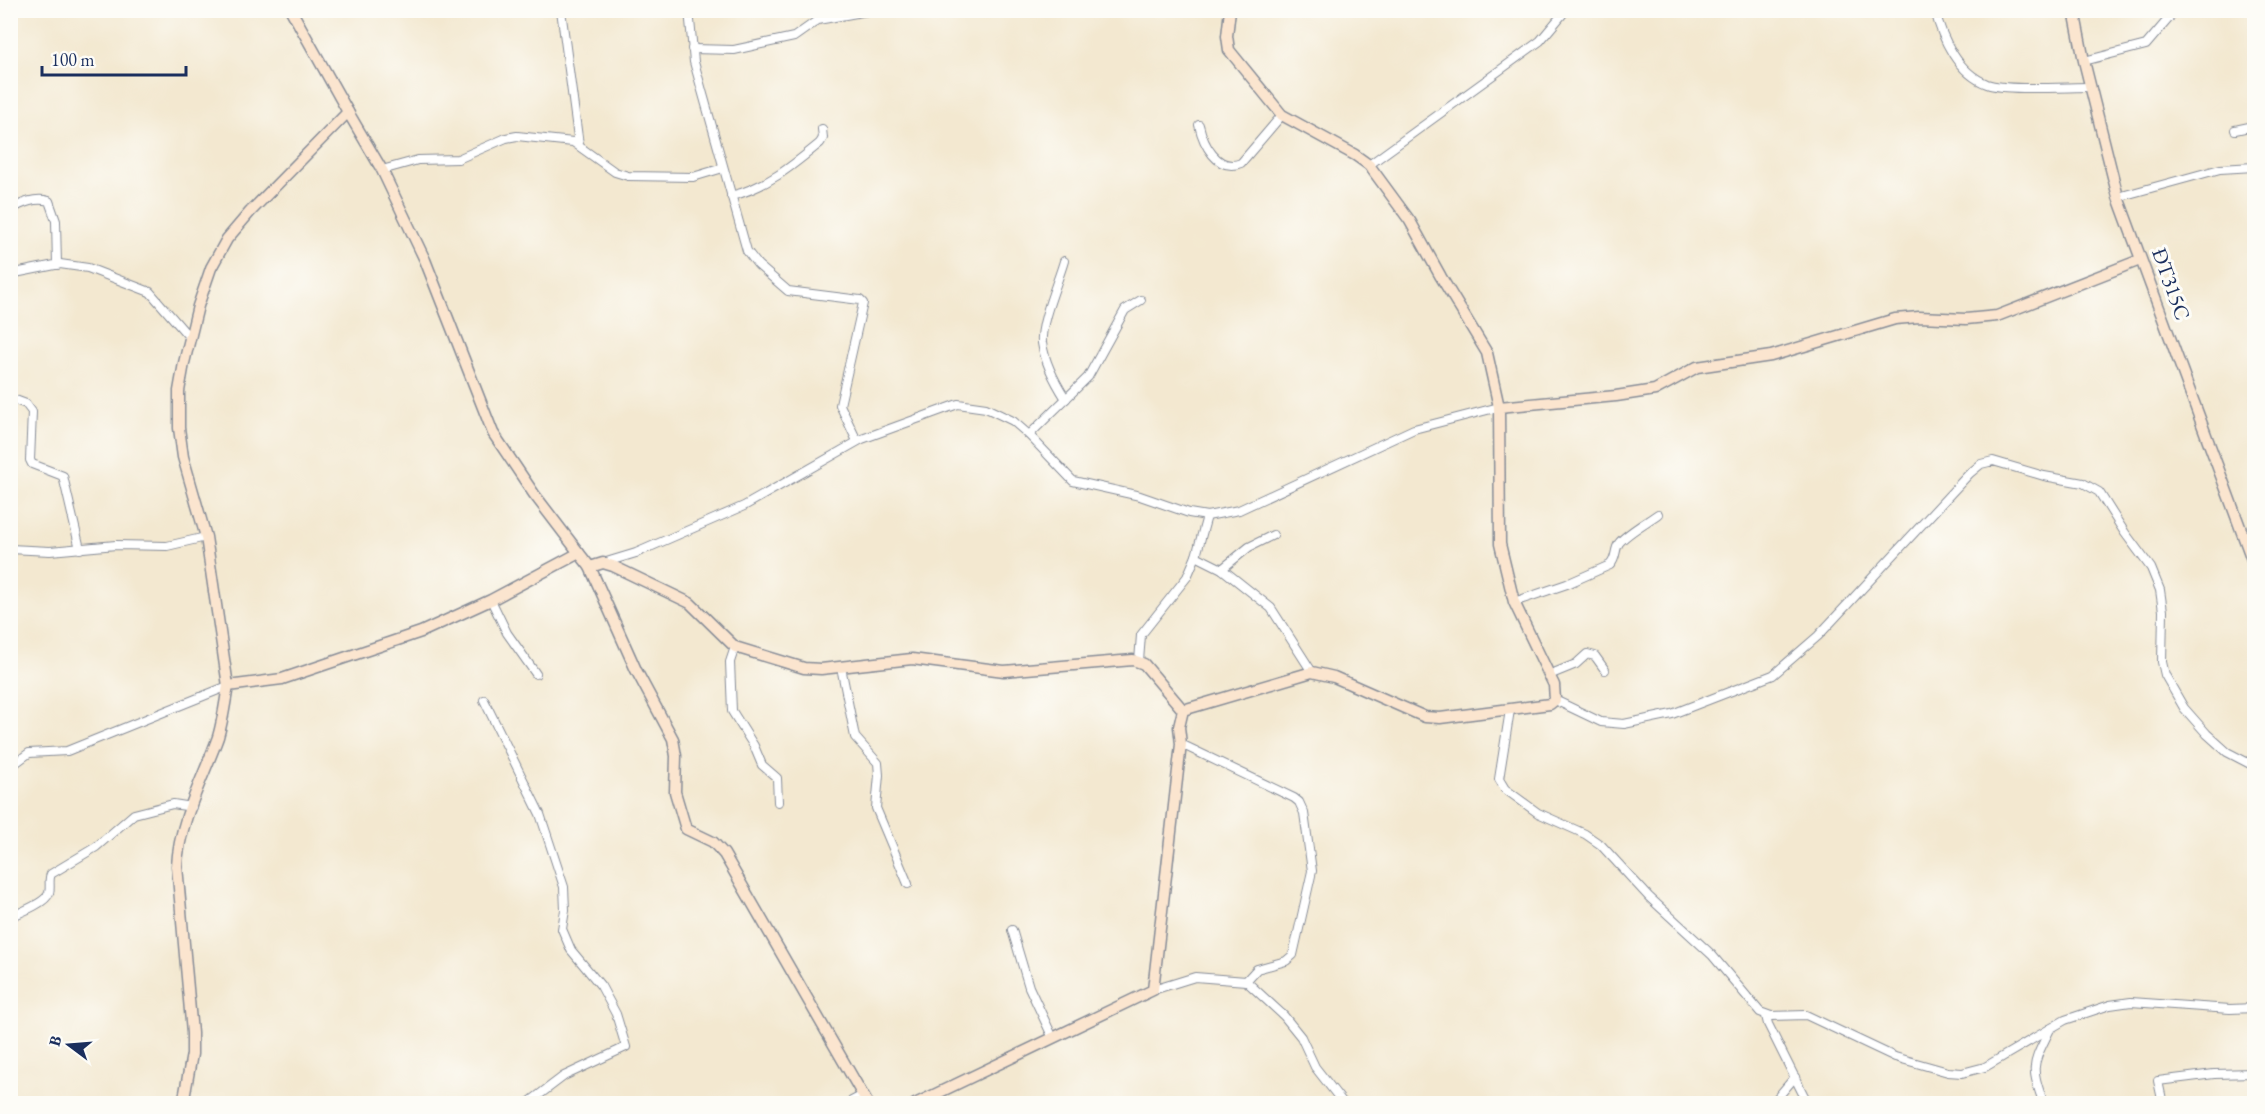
<svg xmlns="http://www.w3.org/2000/svg" width="2265" height="1114" font-family="'EB Garamond',serif">
<rect width="100%" height="100%" fill="#fdfcf7"/>
<filter id="ink" filterUnits="userSpaceOnUse"><feTurbulence type="fractalNoise" baseFrequency=".0167" numOctaves="2"/><feDisplacementMap in="SourceGraphic" scale="12" xChannelSelector="R" yChannelSelector="G"/><feConvolveMatrix kernelMatrix="1 2 1 2 8 2 1 2 1" color-interpolation-filters="sRGB"/></filter>
<filter id="wash" filterUnits="userSpaceOnUse"><feTurbulence type="fractalNoise" baseFrequency=".008" numOctaves="4" result="noise"/><feDisplacementMap in="SourceGraphic" scale="24" xChannelSelector="R" yChannelSelector="G"/><feGaussianBlur stdDeviation="1.35" result="paint"/><feColorMatrix in="noise" values="0 0 0 0 0 0 0 0 0 0 0 0 0 0 0 0 0 1.4 0 .05"/><feComposite in="paint" operator="in"/></filter>
<g filter="url(#wash)">
<rect width="100%" height="100%" fill="#f3e8d0"/>
</g>
<g filter="url(#ink)">
<g fill="none" stroke-linecap="round" stroke-linejoin="round">
<defs>
<g id="street">
<path d="M561,10L579,145"/>
<path d="M689,10L694,62L747,251L758,265L788,291L860,300L863,303L840,405L857,441"/>
<path d="M1935,10C1942,39 1958,73 1987,84C2007,91 2066,87 2090,87"/>
<path d="M692,49L734,50L794,37L818,20L873,10"/>
<path d="M2084,61L2146,45L2176,10"/>
<path d="M1199,125C1203,143 1217,173 1241,163L1282,115"/>
<path d="M2235,130L2254,126"/>
<path d="M1369,165L1540,41L1566,10"/>
<path d="M382,170L418,160L458,159L506,138L517,136L573,142L615,172L628,176L693,177L723,168"/>
<path d="M731,196C767,187 792,166 820,143L823,138L822,129"/>
<path d="M2118,197L2220,169L2254,167"/>
<path d="M10,210C22,203 35,197 49,201L56,221L57,265"/>
<path d="M1064,261C1058,282 1040,323 1042,343C1045,364 1055,382 1066,399"/>
<path d="M10,274L60,264L88,268L150,292L190,338"/>
<path d="M10,398L26,404L32,412L30,460L32,464L63,476L80,549"/>
<path d="M1029,435L1088,377L1125,310L1141,300"/>
<path d="M10,549L50,551L116,545L167,546L206,537"/>
<path d="M1196,556L1222,569L1271,608L1312,672"/>
<path d="M603,563L636,553L744,506L862,439L958,404L986,408L1013,421L1029,435L1073,481L1140,496L1189,513L1207,516L1239,510L1414,429L1499,407"/>
<path d="M1222,569L1249,547L1273,535"/>
<path d="M491,600L507,633L536,674"/>
<path d="M1514,602L1567,584L1610,565C1617,558 1614,550 1619,543C1627,533 1647,522 1658,514"/>
<path d="M735,647L730,662L732,711L754,746L762,765L777,778L778,802"/>
<path d="M1139,661L1141,635L1187,577L1196,556L1207,516"/>
<path d="M841,667L855,737L878,763L879,775L876,808L908,884"/>
<path d="M1549,675L1576,664L1587,654L1595,656L1605,670"/>
<path d="M484,700L540,814L564,887L565,910L562,929L571,950L601,986L616,1014L626,1047L564,1076L527,1104"/>
<path d="M1555,700L1601,722L1624,724L1672,714L1773,675L1818,636L1969,474L1981,464L1993,461L2044,476L2083,483L2099,492L2125,533L2151,568L2160,590L2163,611L2162,662L2165,675L2184,708L2207,734L2227,752L2254,766"/>
<path d="M1510,710L1499,779L1505,789L1538,813L1585,834L1601,845L1649,897L1712,955L1760,1012L1771,1016L1806,1015L1895,1057L1948,1072L1962,1073L1985,1067L2065,1020L2110,1005L2131,1002L2230,1009L2254,1008"/>
<path d="M1181,744L1294,798L1299,802L1304,813L1312,871L1293,955L1286,961L1257,969L1246,981"/>
<path d="M10,767L29,753L67,751L228,686"/>
<path d="M10,917C19,913 46,903 49,893C51,887 48,880 51,874L96,847L134,814L173,804L192,807"/>
<path d="M1012,930L1029,987L1053,1038"/>
<path d="M1153,990L1195,977L1246,981L1284,1016L1301,1037L1315,1067L1344,1104"/>
<path d="M1766,1016L1768,1024L1804,1096L1811,1104"/>
<path d="M846,1104L863,1095"/>
<path d="M1772,1104L1795,1077"/>
<path d="M2044,1104C2029,1065 2033,1065 2050,1029"/>
<path d="M2163,1104L2158,1081L2214,1074L2254,1073"/>
</g>
<g id="secondary">
<path d="M291,10L348,112L250,212L227,239L211,268L198,306L184,363L179,391V428L183,457L206,537L228,686L282,679L421,632L491,600L579,553L590,567L636,670L673,739L676,756L675,792L686,829L713,842L724,854L868,1104"/>
<path d="M1230,10L1227,36L1229,50L1282,115L1355,155L1369,165L1410,221L1441,277L1487,353L1499,407"/>
<path d="M2074,10L2084,61L2118,197L2254,565"/>
<path d="M348,112L382,170L425,260L493,433L534,494L579,553"/>
<path d="M590,567L603,563L613,566L690,603L735,647L804,668L821,669L912,659L1004,671L1133,660L1144,664L1183,710"/>
<path d="M183,1104L192,1054V1033L177,866C179,821 203,779 218,737C223,720 225,703 228,686"/>
<path d="M915,1104L1153,990L1181,744L1179,727L1183,710L1312,672L1334,677L1425,717L1440,718L1550,704L1555,700L1554,685L1514,602L1500,544L1499,407L1616,396L1655,390L1697,367L1771,356L1895,319L1919,317L1966,319L1997,316L2140,260"/>
</g>
</defs>
<use href="#street" stroke="#878c97" stroke-width="10"/>
<use href="#secondary" stroke="#878c97" stroke-width="13"/>
<use href="#street" stroke="#fff" stroke-width="8"/>
<use href="#secondary" stroke="#fbe5cf" stroke-width="10"/>
</g>
</g>
<g text-anchor="middle" stroke-width="6" stroke-linejoin="round" paint-order="stroke">
<g font-size="21" fill="#1b2f5e" stroke="#fdfcf7">
<text transform="translate(2171 284) rotate(70)" y="7">ĐT315C</text>
</g>
</g>
<rect width="2265" height="1114" fill="none" stroke="#fdfcf7" stroke-width="36"/>
<g transform="translate(69 1045) rotate(286)" stroke="#fdfcf7" stroke-width="4.5" paint-order="stroke">
<path d="M0-4.5L10 22L0 15L-10 22Z" fill="#1b2f5e"/>
<text y="-9" font-size="16" font-weight="bold" text-anchor="middle" fill="#1b2f5e">B</text>
</g>
<path d="M42 66v9h144v-9" fill="none" stroke="#1b2f5e" stroke-width="3"/>
<text x="51" y="66" font-size="18" fill="#1b2f5e" stroke="#fdfcf7" stroke-width="4.5" paint-order="stroke">100 m</text>
</svg>
